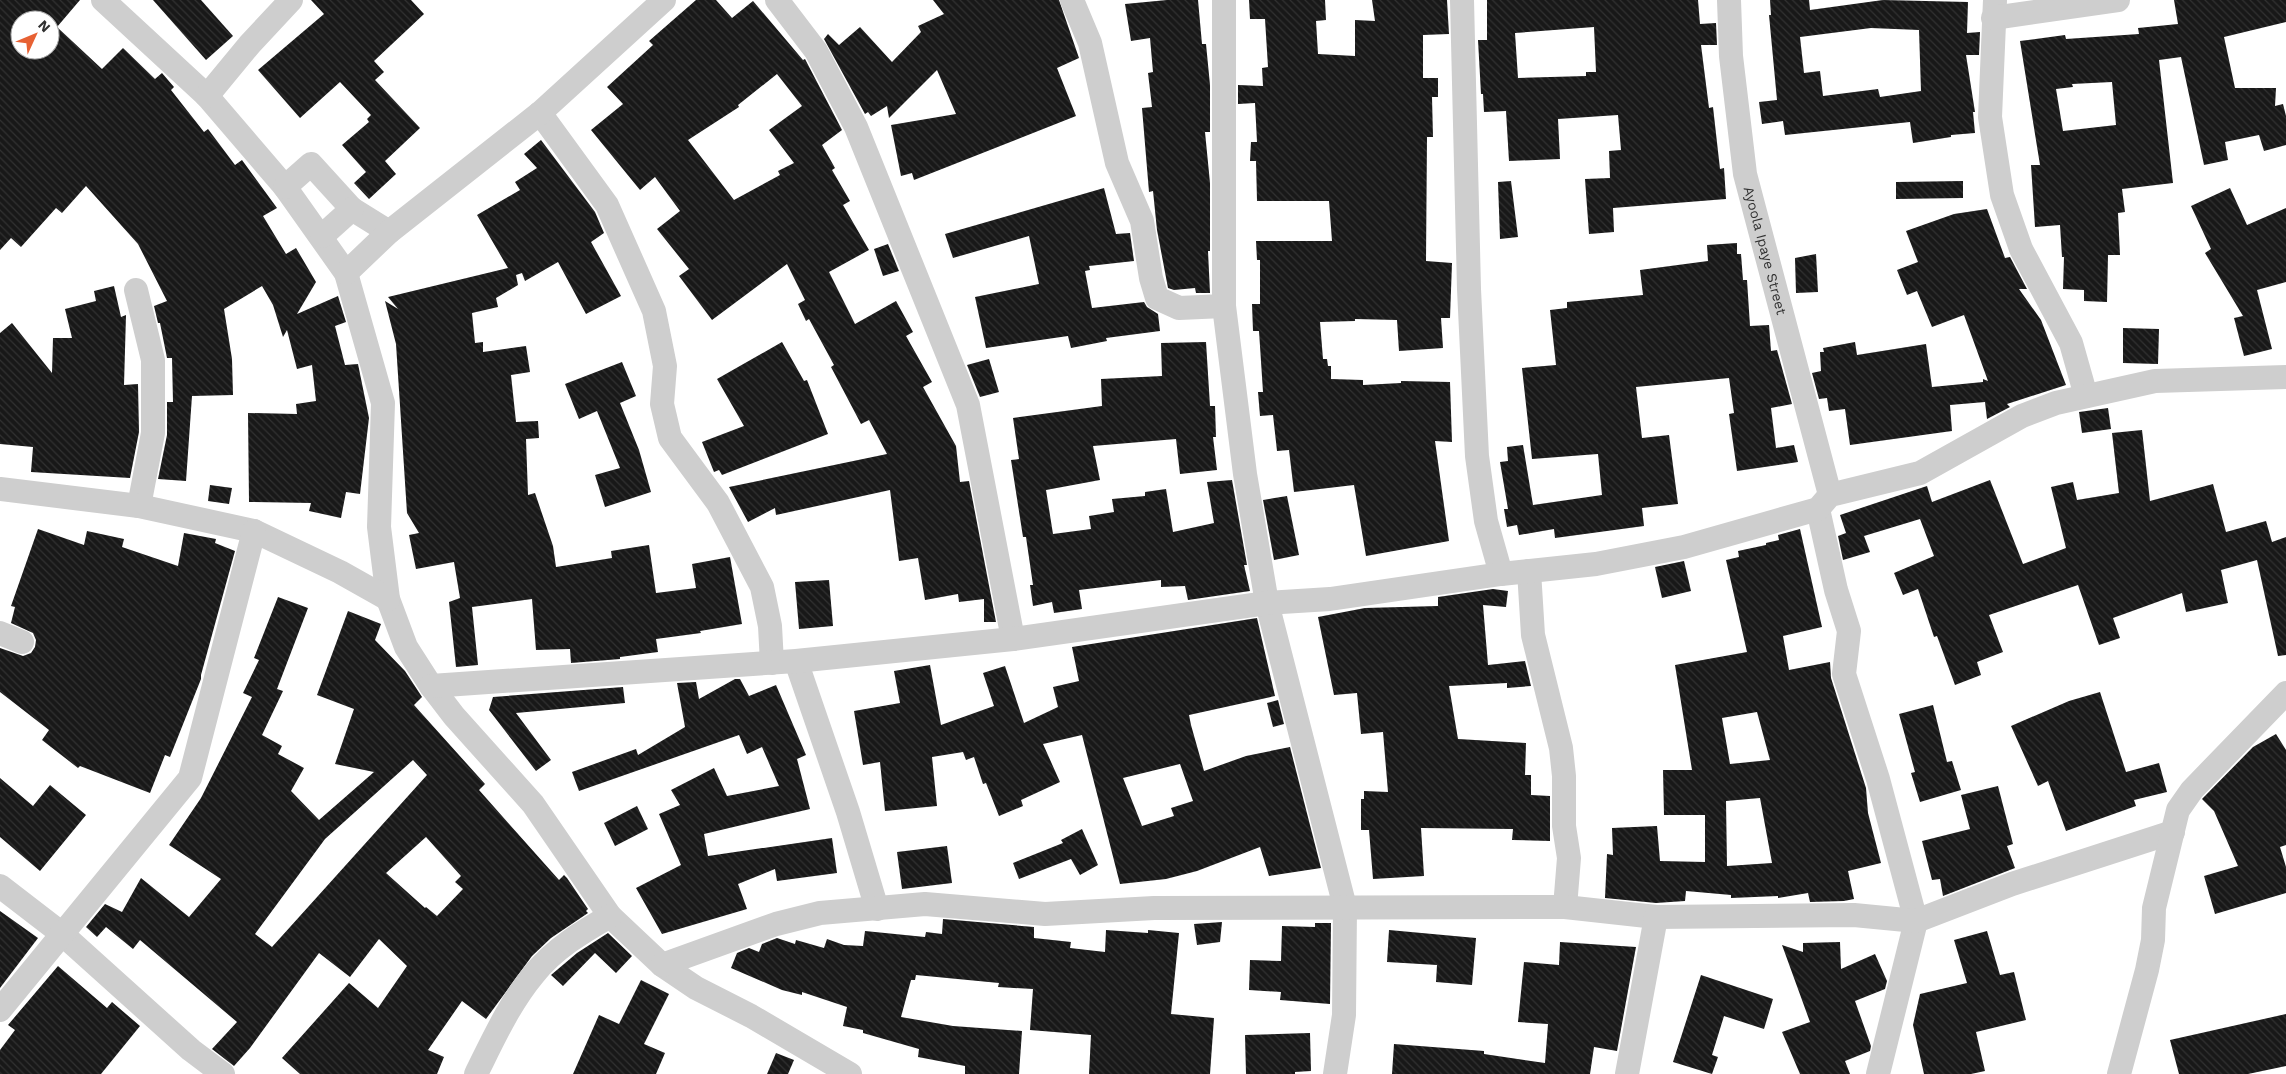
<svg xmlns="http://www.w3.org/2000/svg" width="2286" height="1074" font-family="'Work Sans',sans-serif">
<defs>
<pattern id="building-back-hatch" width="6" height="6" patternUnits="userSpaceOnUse" patternTransform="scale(1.25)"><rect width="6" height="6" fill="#181818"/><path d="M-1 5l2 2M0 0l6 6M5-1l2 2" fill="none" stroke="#313131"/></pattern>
</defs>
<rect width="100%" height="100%" fill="#fff"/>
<g fill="url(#building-back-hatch)" fill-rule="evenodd">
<path d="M0,0H80L57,27L102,69L123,48L155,79L162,73L174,87L171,90L204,132L208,129L235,165L242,160L277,208L263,216L286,254L296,248L316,282L297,314L338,296L346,322L335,326L345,365L358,364L369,418L360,494L346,492L341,518L309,511L311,503L249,502L248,413L297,414L296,404L316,401L312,365L297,369L287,330L283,337L273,305L262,286L224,309L232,359L233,395L192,396L186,481L158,479L167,435V402H173L172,358H167L160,323H158L154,306L167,301L138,244L86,186L62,213L56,208L21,247L11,238L0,250ZM20,20H50V50H20Z"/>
<path d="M153,0H201L233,36L206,60Z"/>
<path d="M311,0H411L424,14L374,61L384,72L375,80L420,128L385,161L396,174L369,199L354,183L366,172L342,145L369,122L367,119L371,115L340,82L300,118L258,70L324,14Z"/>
<path d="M696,0H716L732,18L753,1L803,60L805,59L842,130L822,145L835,168L832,170L850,201L843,205L869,250L829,272L855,324L896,301L913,332L906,336L932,382L923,387L956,446L960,482L969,481L996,622H984V599L959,602L958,594L925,600L918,558L899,561L890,490L776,515L775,508L748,522L729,487L887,454L869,420L861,424L831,367L834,365L809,319L806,321L798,304L805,300L787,264L712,320L679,276L689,269L657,229L680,211L655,177L640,190L591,130L623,104L607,87L653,45L649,41ZM777,74L802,106L769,130L794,163L778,171L780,175L734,200L688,140L739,107L738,105Z"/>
<path d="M933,0H1059L1079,58L1057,68L1076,116L914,180L912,173L901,176L891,125L956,114L937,70L889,118L887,106L871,116L868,112L865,114L824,39L828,34L839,45L860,27L892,62L921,32L918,26L944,14Z"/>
<path d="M1167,0H1198L1202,44H1206L1210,85V132H1205L1210,183V251H1208L1210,293H1196L1195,288L1174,290L1168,288L1157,230L1153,191L1149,192L1142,108L1152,107L1148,73L1153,72L1150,38L1131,41L1125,4Z"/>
<path d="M1249,0H1325L1326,20L1316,21L1318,54L1355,56V20L1375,21L1372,0H1447L1449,34L1423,35V78H1438V97H1432L1433,137H1427L1426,261L1452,263L1450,318H1441L1443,348L1399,351L1397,320L1355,319V321L1320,322L1323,359H1327L1328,366H1331V379L1363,380V385L1401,383V381L1450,382L1452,442L1435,441L1449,541L1366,556L1354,485L1294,492L1289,450L1277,451L1273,415L1260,416L1258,392H1263L1259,331H1253L1252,304H1260V260H1257L1256,241H1332L1329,201H1257L1256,161H1250L1251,142H1257L1255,103L1238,104V85L1263,86L1262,68L1268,67L1265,19H1250Z"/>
<path d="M1487,0H1698L1700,24L1716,23L1717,45H1701L1709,108L1713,107L1720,169L1724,168L1726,199L1613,208L1614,232L1589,234L1585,179L1610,178L1609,151L1621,150L1618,115L1558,119L1560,159L1509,161L1506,111L1484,112L1483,94H1481L1478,40H1487ZM1594,27L1596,72H1586V76L1518,78L1515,33Z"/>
<path d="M1770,0H1809L1810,10L1883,0L1968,2L1967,33L1980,32L1979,55H1966L1975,112H1973L1975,133L1951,135V137L1913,143L1910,122L1785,135L1783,121L1762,124L1759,102L1777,100L1769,15H1771ZM1871,28L1919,30L1921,91L1880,97L1878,89L1823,96L1820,71L1804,73L1800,37Z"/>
<path d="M2174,0H2286V22L2224,37L2235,88H2276L2275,106L2283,104L2286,116V145L2264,151L2259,135L2225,142L2228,160L2204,165L2181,57L2159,60L2173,183L2122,189L2125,212L2118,213L2120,255H2108L2107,302L2084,301V290L2063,289L2064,257H2062L2060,225L2035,227L2031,165H2040L2020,41L2065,35L2066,39L2139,34L2138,28L2178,24ZM2112,82L2116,125L2063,131L2056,89L2073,87L2072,84Z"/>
<path d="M541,140L595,212L604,233L591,242L621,296L586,314L558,262L525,281L522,273L516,275L518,285L496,298L498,307L472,313L475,343L483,342V352L526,346L530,372L511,375L516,422L538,421L539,438L526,439L528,495L535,493L553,546L556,567L612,558L611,551L649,545L656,593L696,588L692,564L730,557L742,624L700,631L701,633L656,639L658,652L620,657V659L571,663L570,649L536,650L532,599L472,607L478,665L456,667L449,602L460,598L454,562L416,569L409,535L419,533L407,513L396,344L385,301L398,309L388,297L508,268L477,215L520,190L515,182L537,168L524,154Z"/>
<path d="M1511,181L1518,237L1500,239L1498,182Z"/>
<path d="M1963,181V198L1896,199V182Z"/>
<path d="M1104,188L1116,234L1130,233L1134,261L1089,266L1090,270L1085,271L1092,308L1144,302L1147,307L1158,314L1160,331L1106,338L1107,341L1071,348L1068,336L986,348L975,297L1039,284L1029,236L953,258L945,234Z"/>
<path d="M2230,188L2247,225L2286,208V282L2257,290L2272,349L2244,356L2234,318L2243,316L2205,253L2211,249L2191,206Z"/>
<path d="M1987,209L2005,258L2010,257L2027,289H2019L2041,320L2066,385L2007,404L2010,407L1987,419L1985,402L1950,405L1952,431L1850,445L1845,409L1829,411L1827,398L1819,399L1812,373L1821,371L1820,352H1824L1823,348L1855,342L1857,355L1926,344L1932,387L1983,382V379L1988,381L1964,315L1932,327L1917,291L1907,295L1897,270L1918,262L1906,231L1954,214Z"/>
<path d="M1737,243V254H1741L1743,280H1747L1750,326L1769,325L1771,351L1777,350L1792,404L1771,408L1776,448L1794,445L1798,462L1737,471L1729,414L1734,413L1729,378L1636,387L1642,438L1669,435L1678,504L1642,508L1644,526L1555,538L1554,529L1519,535L1517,525L1507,527L1504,509H1508L1500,462L1508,461L1507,447L1523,445L1533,505L1602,495L1598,454L1532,459L1522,368L1556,365L1550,310L1567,308V302L1643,295L1640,270L1708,261L1707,245Z"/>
<path d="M888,244L899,271L883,276L874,249Z"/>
<path d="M1816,254L1818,292L1796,293L1795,258Z"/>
<path d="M114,286L121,317L126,315L124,385L138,384L139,432L130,478L31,472L33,447L0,444V333L12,323L52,373L53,338H72L65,309L96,301L94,291Z"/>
<path d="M2123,328L2159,329L2158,364L2123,363Z"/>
<path d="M782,342L804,381L807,380L828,434L722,475L719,470L714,472L702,442L744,426L717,379Z"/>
<path d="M1206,342L1210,406H1215L1216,437H1213L1217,470L1180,474L1176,439L1093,446L1100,480L1046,490L1053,534L1091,529L1089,516L1114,512L1112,499L1145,496V492L1166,489L1173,532L1214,523L1207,482L1232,480L1247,565H1244L1250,591L1188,600L1185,586L1161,587V580L1079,590L1082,609L1054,613L1052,602L1033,606L1030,585H1033L1026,537H1023L1011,460L1019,459L1013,418L1102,406L1101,379L1162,376L1161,343Z"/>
<path d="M989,359L999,392L980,397L967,365Z"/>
<path d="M622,362L636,396L620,403L639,450L651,492L605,507L595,475L620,468L597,411L579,419L565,384Z"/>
<path d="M2108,408L2111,429L2082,433L2079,412Z"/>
<path d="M2142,430L2150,501L2213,484L2226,532L2266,521L2272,542L2286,537V655L2278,656L2257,560L2221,570L2228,603L2186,612L2182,593L2113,618L2120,638L2099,645L2078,585L1989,615L2003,652L1977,662L1981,675L1955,685L1937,636L1934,637L1918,589L1903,595L1894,573L1934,556L1920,519L1864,536L1870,552L1843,560L1838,536L1846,533L1840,515L1927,486L1932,502L1990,480L2023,564L2066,548L2051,487L2073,482L2077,500L2119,493L2112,433Z"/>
<path d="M210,485L232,488L229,504L208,501Z"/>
<path d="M1287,496L1299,555L1274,560L1263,500Z"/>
<path d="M38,529L84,545L87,531L124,539L122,547L178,566L184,533L216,539L215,543L235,551L201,675V679L170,757L165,755L150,793L80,766L78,768L42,740L49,730L0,692V648L23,656L31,653L35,647L36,640L33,633L11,623L15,607L11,606Z"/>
<path d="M1800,529L1822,627L1783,636L1789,670L1830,662L1831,678L1866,788L1868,813L1881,863L1848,871L1854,899L1844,901L1810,902L1808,893L1778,898V896L1731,898V895L1686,891L1685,901L1656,903L1605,898L1607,854L1613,855L1612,828L1657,826L1660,861L1705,862V815H1664L1663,770H1692L1675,665L1747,652L1726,560L1739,557L1738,551L1766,545V543L1779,540L1778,535ZM1757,712L1770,760L1730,764L1722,718ZM1760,798L1772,863L1727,866L1726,801Z"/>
<path d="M1684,561L1691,591L1662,598L1655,567Z"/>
<path d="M829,580L833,626L799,629L795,582Z"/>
<path d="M1493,589L1508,591L1506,607L1483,605L1488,665L1525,661L1531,686L1507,688V683L1449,686L1458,739L1526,743L1525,775H1531V795L1550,796V841L1512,840L1513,829L1421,828L1424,876L1373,879L1369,830H1361V799H1364V791L1388,792L1383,732L1361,734L1357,693L1334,695L1318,617L1365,608L1438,606V597Z"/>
<path d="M278,597L308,608L277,689L283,691L262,735L282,746L278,754L304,768L291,791L319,820L374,772L335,764L354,709L317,695L348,611L381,624L375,640L405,671L422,697L414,705L485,784L479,790L559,880L564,875L567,878L588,909L586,911L588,913L551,938L532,956L486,1019L462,1001L428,1050L444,1057L437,1074H300L282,1058L349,983L378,1008L407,966L379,939L350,977L319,953L250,1048L234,1066L212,1049L237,1022L140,940L133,949L106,927L97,937L86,927L105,904L122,912L141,878L189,917L221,879L169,845L201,798L252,697L243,693L259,660L254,658ZM413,760L427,775L272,947L255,934L325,839ZM426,837L461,876L455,882L463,889L437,916L426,907L425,908L386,873Z"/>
<path d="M1257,618L1275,696L1189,715L1191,725L1204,771L1246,756L1290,747L1321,868L1269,876L1260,847L1197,871L1166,879L1120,884L1082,735L1043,744L1060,782L1021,800L1023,806L999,816L986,783L983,784L974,757L966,760L963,752L932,757L937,806L885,811L880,762L863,765L854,711L900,703L894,671L930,665L941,725L994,706L983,673L1005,666L1024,723L1058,707L1053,687L1079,681L1072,647ZM1180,764L1193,801L1171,808L1174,816L1142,826L1123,778Z"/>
<path d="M735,679H740L749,696L776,685L806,755L797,759L810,809L704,834L708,856L832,838L837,873L777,881L775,869L738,884L747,909L662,934L636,888L681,865L659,814L680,805L671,790L714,768L727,796L779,786L762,747L747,754L739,735L579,791L572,772L636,749L638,755L685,727L677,683L696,682L699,699Z"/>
<path d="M623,687L625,703L516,713L551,760L536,771L489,710L493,697Z"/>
<path d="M2100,692L2126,772L2159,763L2167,792L2134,800L2136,806L2066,831L2048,781L2038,786L2011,726L2069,701Z"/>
<path d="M1278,700L1284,724L1273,727L1267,703Z"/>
<path d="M1933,705L1947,762L1952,761L1961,790L1920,802L1911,773L1915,772L1899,714Z"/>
<path d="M2276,734L2286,750V845L2280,847L2286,867V893L2215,914L2204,876L2238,866L2214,811L2202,799L2253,747Z"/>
<path d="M0,778L33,806L50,785L86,815L40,871L0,837Z"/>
<path d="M1998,786L2013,844L2007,846L2015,868L1943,896L1940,879L1932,880L1922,841L1970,829L1961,795Z"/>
<path d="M637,806L648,829L615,846L604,823Z"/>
<path d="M1082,829L1098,865L1080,875L1071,859L1019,879L1013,863L1063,843L1061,840Z"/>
<path d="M947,846L952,883L902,889L897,852Z"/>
<path d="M0,911L38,938L0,988Z"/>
<path d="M943,919L1034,927V938L1071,942L1070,948L1105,952L1106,930L1148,933V930L1179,933L1171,1014L1214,1018L1210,1074H1089L1091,1035L1030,1030L1033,989L998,987L999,983L916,975L915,980H911L901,1017L953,1026L1022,1031L1019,1074H965V1066L918,1057L919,1049L863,1033V1030L843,1026L847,1007L802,992V995L782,990L731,968L737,953L749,948L759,952L762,944L777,938L795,944L796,940L824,948L827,939L844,945L863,946L865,931L925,937L926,932L942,934Z"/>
<path d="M1222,922L1220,942L1197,945L1194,924Z"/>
<path d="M1315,923H1331L1330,1004L1280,1000L1281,992L1249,990L1250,960L1281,961L1282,926L1315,927Z"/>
<path d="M1389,930L1476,938L1472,985L1436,982L1437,965L1387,962Z"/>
<path d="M1987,931L2000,975L2014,972L2026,1020L1976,1032L1985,1071L1971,1074H1924L1913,1025L1920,994L1967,983L1954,940Z"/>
<path d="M608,933L632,956L616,973L595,953L563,986L551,975L577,953Z"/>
<path d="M1560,942L1636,947L1617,1051L1594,1047L1590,1074H1392L1394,1044L1484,1051V1054L1545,1063L1548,1024L1518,1022L1524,962L1559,965Z"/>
<path d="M1840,942L1841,969L1875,954L1887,981L1885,989L1855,1001L1871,1046L1870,1051L1845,1061L1850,1074H1800L1782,1032L1810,1022L1782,945L1803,952V943Z"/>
<path d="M58,966L107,1008L112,1002L140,1026L101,1074H0V1050L15,1030L8,1025Z"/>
<path d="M1701,975L1773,999L1764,1029L1724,1016L1712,1055L1718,1057L1712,1074L1673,1062Z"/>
<path d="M641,980L669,994L644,1044L665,1053L656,1074H573L599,1015L619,1024Z"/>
<path d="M2286,1014V1066L2248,1074H2179L2170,1040Z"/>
<path d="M1310,1033L1311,1071L1295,1072V1074H1246L1245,1035Z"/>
<path d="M776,1053L794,1060L788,1074H767Z"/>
</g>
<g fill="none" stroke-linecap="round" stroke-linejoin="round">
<g stroke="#cecece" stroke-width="24">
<path d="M103,0L207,96L285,187L346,273L383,403L379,527L388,599L406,647L431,686L454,716L533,804L610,916L662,965L696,988L751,1016L850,1074"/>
<path d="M777,0L816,51L856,127L968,405L1013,639"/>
<path d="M1072,0L1090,43L1117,163L1142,221L1151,278L1157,298L1179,308L1224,306"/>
<path d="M1224,0V306L1245,474L1267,603L1345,907L1344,1015L1335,1074"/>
<path d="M1462,0L1469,289L1477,456L1486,521L1501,574"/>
<path id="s1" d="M1729,0L1731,56L1745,174L1830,495"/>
<path d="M1995,0L1990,117L2002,195L2021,249L2071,343L2086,396"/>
<path d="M1993,18L2118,0"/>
<path d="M207,96L250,44L291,0"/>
<path d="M540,113L607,205L654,311L665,366L662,404L670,438L718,503L762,587L770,626L772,663"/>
<path d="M285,187L311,164L352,209L389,232"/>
<path d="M322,236L352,209"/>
<path d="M346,273L389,232L540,113L664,0"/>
<path d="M136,290L153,360V433L139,506"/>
<path d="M0,489L139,506L254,531L340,572L388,599"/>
<path d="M1818,509L1836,590L1849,631L1844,674L1878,779L1916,921L1878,1074"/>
<path d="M1529,571L1533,635L1561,748L1564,776V826L1569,858L1565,907"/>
<path d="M0,633L22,642"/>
<path d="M796,661L848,812L877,909"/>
<path d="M431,686L796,661L1013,639L1267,603L1330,599L1501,574L1596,564L1684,547L1818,509L1830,495L1920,473L2022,416L2056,403L2155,381L2286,377"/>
<path d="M0,886L61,933L191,1050L223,1074"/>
<path d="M662,965L776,924L820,913L925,904L1045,914L1154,908L1565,907L1656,917L1854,915L1916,921L2012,884L2173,832"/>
<path d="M0,1010L190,778L254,531"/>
<path d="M476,1074C493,1040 509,1004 534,974C554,949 582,932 610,916"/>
<path d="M1627,1074L1656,917"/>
<path d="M2119,1074L2147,970L2153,940L2154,908L2178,810L2192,790L2286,693"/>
</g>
</g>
<g text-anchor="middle" stroke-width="5" stroke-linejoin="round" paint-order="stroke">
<g font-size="14" fill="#313131" stroke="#fff">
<text dy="5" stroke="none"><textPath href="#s1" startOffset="254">Ayoola Ipaye Street</textPath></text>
</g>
</g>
<g transform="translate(35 35) rotate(46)"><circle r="24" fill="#ffffff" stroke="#adadad"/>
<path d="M0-4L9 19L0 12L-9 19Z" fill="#e76133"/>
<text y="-8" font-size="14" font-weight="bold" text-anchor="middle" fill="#313131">N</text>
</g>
</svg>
